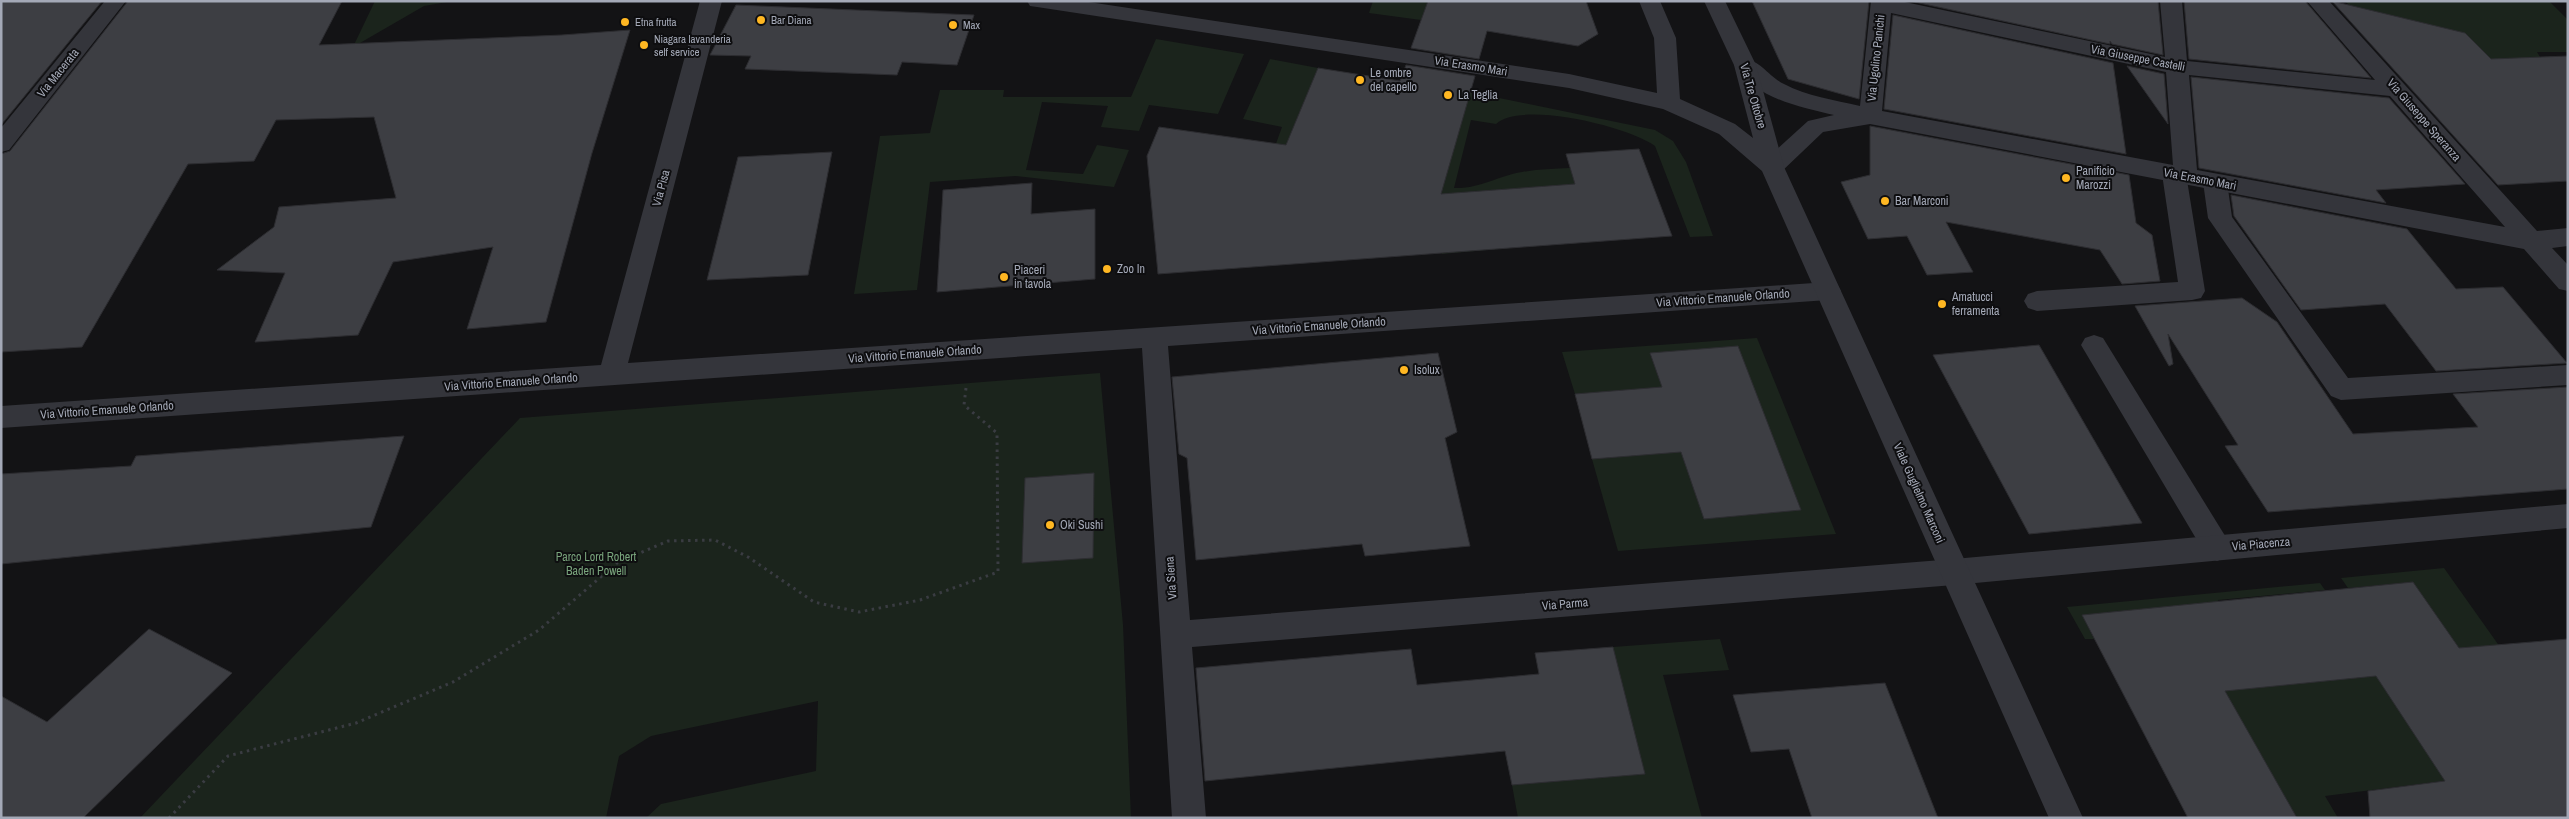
<svg xmlns="http://www.w3.org/2000/svg" width="2569" height="819" font-family="'Archivo Narrow',sans-serif">
<rect width="100%" height="100%" fill="#131315"/>
<g fill="#1b241c">
<path d="M375,1H453L424,6L353,47Z"/>
<path d="M1373,1H1428L1421,20L1369,13Z"/>
<path d="M2345,1H2549L2568,20V52H2537L2540,57L2515,85L2465,33L2349,5Z"/>
<path d="M1156,39L1244,54L1218,114L1149,105L1139,131L1101,127L1108,106L1042,102L1026,170L1083,174L1097,145L1129,150L1114,187L1015,176L930,182L917,290L854,294L880,136L930,133L940,90H1004L1003,97H1131Z"/>
<path d="M1270,59L1318,68L1280,159L1274,149L1282,127L1243,119Z"/>
<path d="M1470,92L1655,130L1673,141L1686,162L1713,236L1690,237L1655,146C1629,127 1522,100 1496,124L1471,120L1454,188C1480,189 1497,176 1522,172C1538,169 1554,169 1570,168L1575,184L1494,190L1510,248L1442,254L1432,209Z"/>
<path d="M1757,338L1836,534L1618,551L1592,459L1681,452L1704,519L1801,510L1737,346L1650,354L1662,387L1575,394L1562,352Z"/>
<path d="M1100,373L1123,625L1131,818H646L661,804L816,771L818,701L651,736L619,756L606,818H140L520,418Z"/>
<path d="M2444,568L2568,743L2559,766L2325,796L2338,818H2297L2176,606L2082,615L2094,639H2085L2067,607L2320,583L2325,590L2218,600L2269,686L2376,676L2506,715L2413,582L2348,588L2341,578Z"/>
<path d="M1720,639L1729,670L1663,675L1702,818H1518L1512,785L1644,774L1613,647Z"/>
</g>
<g fill="#3d3e43" stroke="#2d2d31">
<path d="M1,1H102L1,125Z"/>
<path d="M128,1H342L319,45L562,35L630,30L592,153L546,322L467,329L493,247L393,262L358,335L255,342L285,273L217,270L274,227L279,207L396,198L374,117L276,120L254,161L188,164L82,347L1,352V154L10,151Z"/>
<path d="M1428,1H1586L1598,34L1578,46L1487,31L1479,59L1411,48Z"/>
<path d="M1752,1H1869L1859,99L1788,79Z"/>
<path d="M1910,1H2158L2163,55L2112,44L2110,41V44Z"/>
<path d="M2184,1H2305L2371,78L2189,59Z"/>
<path d="M2332,1L2465,33L2491,59L2568,56V181L2498,185Z"/>
<path d="M736,5L974,15L957,65L902,62L897,75L745,69L751,56L710,55Z"/>
<path d="M1893,15L2113,63L2126,154L1884,109Z"/>
<path d="M1406,65L1475,76L1441,194L1575,184L1566,154L1639,149L1672,236L1158,274L1147,156L1159,127L1286,145L1318,68L1400,81Z"/>
<path d="M2127,66L2164,74L2168,124Z"/>
<path d="M2191,77L2389,98L2465,184L2376,190L2386,203L2199,168Z"/>
<path d="M1870,126L2129,175L2136,223L2152,235L2160,281L2122,284L2100,250L1946,222L1973,272L1927,275L1907,236L1868,239L1841,182L1870,175Z"/>
<path d="M832,152L808,275L707,280L738,157Z"/>
<path d="M1032,183L1031,214L1095,209V279L937,292L943,190Z"/>
<path d="M2231,195L2407,229L2456,289L2503,287L2567,363L2436,371L2385,304L2301,310L2234,216Z"/>
<path d="M2242,298L2277,322L2353,434L2478,427L2453,394L2568,387V489L2268,512L2225,446L2238,445L2168,334L2173,364L2169,366L2135,306Z"/>
<path d="M2039,345L2142,523L2029,534L1933,355Z"/>
<path d="M1738,346L1801,510L1704,519L1681,452L1592,459L1575,394L1662,387L1650,353Z"/>
<path d="M1438,353L1457,432L1445,438L1470,546L1365,556L1362,544L1196,560L1187,458L1179,454L1172,377Z"/>
<path d="M404,436L371,527L1,564V474L131,466L136,456Z"/>
<path d="M1094,473L1093,558L1022,563L1025,478Z"/>
<path d="M2413,582L2459,648L2568,639V818H2370L2368,791L2445,781L2376,676L2225,691L2297,818H2188L2082,615Z"/>
<path d="M149,629L232,673L83,818H1V696L47,722Z"/>
<path d="M1613,647L1645,774L1512,785L1505,751L1205,781L1196,668L1411,649L1417,685L1539,674L1535,653Z"/>
<path d="M1885,683L1938,818H1812L1789,749L1751,752L1733,695Z"/>
</g>
<g fill="none" stroke-linecap="round" stroke-linejoin="round">
<path stroke="#3a3c42" stroke-width="3" stroke-dasharray="2.5 4.5" stroke-linecap="butt" d="M169,818L228,756L356,723L453,682L539,630L617,563L668,541L715,540L748,557L814,602L859,612L920,600L998,572L997,433L964,405L966,388"/>
<g fill="#34353b" fill-rule="evenodd">
<path d="M2174,166L2182,168L2186,174L2205,291L2201,298L2192,300L2037,311L2028,308L2024,301L2028,294L2037,291L2178,282L2162,174L2166,168Z"/>
<path d="M2215,174L2223,176L2227,182L2232,217L2348,378L2568,365V385L2341,400L2331,396L2208,218L2203,182L2207,176Z"/>
<path d="M2094,335L2103,338L2227,539L2232,548L2227,557L2217,561L2207,557L2081,345L2085,338Z"/>
</g>
<g fill="#34353b" fill-rule="evenodd">
<path d="M105,1H126L9,150L1,152V128Z"/>
<path d="M700,1H722L628,363L1828,282L1837,284L1841,291L1837,298L1828,300L1168,346L1190,620L1954,559L2568,504V528L1954,585L1192,647L1206,818H1172L1142,348L1,428V406L601,365Z"/>
<path d="M1871,1H1900L2165,57L2160,1H2182L2187,61L2375,80L2307,1H2329L2537,231L2568,228V246L2552,248L2568,265V291L2559,289L2524,249L1870,124L1823,132L1780,173L1772,175L1764,173L1760,167L1764,161L1808,121L1834,115C1799,107 1755,98 1734,65L1737,60C1758,55 1767,76 1784,84C1807,96 1834,100 1860,106ZM1891,13L2166,72L2173,165L1882,111ZM2189,75L2390,96L2505,227L2197,170Z"/>
</g>
<path fill="#34353b" fill-rule="evenodd" d="M1027,1H1082L1569,74L1657,93L1654,38L1639,1H1660L1676,38L1680,99L1735,124L1753,138L1734,65L1704,1H1725L1756,65L1784,167L2083,818H2049L1762,171L1719,134L1663,109L1569,88L1037,7L1030,6Z"/>
</g>
<g fill="#ffb722" stroke="#0e0e10" stroke-width="2">
<circle cx="761" cy="20" r="5"/>
<circle cx="625" cy="22" r="5"/>
<circle cx="953" cy="25" r="5"/>
<circle cx="644" cy="45" r="5"/>
<circle cx="1360" cy="80" r="5"/>
<circle cx="1448" cy="95" r="5"/>
<circle cx="2066" cy="178" r="5"/>
<circle cx="1885" cy="201" r="5"/>
<circle cx="1107" cy="269" r="5"/>
<circle cx="1004" cy="277" r="5"/>
<circle cx="1942" cy="304" r="5"/>
<circle cx="1404" cy="370" r="5"/>
<circle cx="1050" cy="525" r="5"/>
</g>
<g text-anchor="middle" stroke-width="4" stroke-linejoin="round" paint-order="stroke">
<g font-size="11" fill="#a4a9b7" stroke="#0e0e10" text-anchor="start">
<text x="771" y="24">Bar Diana</text>
<text x="635" y="26">Etna frutta</text>
<text x="963" y="29">Max</text>
<text x="654" y="43">Niagara lavanderia<tspan x="654" dy="13">self service</tspan></text>
</g>
<g font-size="12" fill="#a4a9b7" stroke="#0e0e10">
<text transform="translate(1876 58) rotate(-84)" y="4">Via Ugolino Panichi</text>
<text transform="translate(2138 58) rotate(11)" y="4">Via Giuseppe Castelli</text>
<text transform="translate(1471 66) rotate(9)" y="4">Via Erasmo Mari</text>
<text transform="translate(58 73) rotate(-51)" y="4">Via Macerata</text>
<text transform="translate(1753 96) rotate(74)" y="4">Via Tre Ottobre</text>
<text transform="translate(2424 120) rotate(49)" y="4">Via Giuseppe Speranza</text>
<text transform="translate(2200 179) rotate(11)" y="4">Via Erasmo Mari</text>
<text transform="translate(661 188) rotate(-75)" y="4">Via Pisa</text>
<text transform="translate(1723 298) rotate(-4)" y="4">Via Vittorio Emanuele Orlando</text>
<text transform="translate(1319 326) rotate(-4)" y="4">Via Vittorio Emanuele Orlando</text>
<text transform="translate(915 354) rotate(-4)" y="4">Via Vittorio Emanuele Orlando</text>
<text transform="translate(511 382) rotate(-4)" y="4">Via Vittorio Emanuele Orlando</text>
<text transform="translate(107 410) rotate(-4)" y="4">Via Vittorio Emanuele Orlando</text>
<text transform="translate(1919 493) rotate(66)" y="4">Viale Guglielmo Marconi</text>
<text transform="translate(2261 544) rotate(-5)" y="4">Via Piacenza</text>
<text transform="translate(1171 578) rotate(-94)" y="4">Via Siena</text>
<text transform="translate(1565 604) rotate(-5)" y="4">Via Parma</text>
</g>
<g font-size="12" fill="#a4a9b7" stroke="#0e0e10" text-anchor="start">
<text x="1370" y="77">Le ombre<tspan x="1370" dy="14">del capello</tspan></text>
<text x="1458" y="99">La Teglia</text>
<text x="2076" y="175">Panificio<tspan x="2076" dy="14">Marozzi</tspan></text>
<text x="1895" y="205">Bar Marconi</text>
<text x="1117" y="273">Zoo In</text>
<text x="1014" y="274">Piaceri<tspan x="1014" dy="14">in tavola</tspan></text>
<text x="1952" y="301">Amatucci<tspan x="1952" dy="14">ferramenta</tspan></text>
<text x="1414" y="374">Isolux</text>
<text x="1060" y="529">Oki Sushi</text>
</g>
<g font-size="12" fill="#79a47c" stroke="#0e0e10">
<text x="596" y="561">Parco Lord Robert<tspan x="596" dy="14">Baden Powell</tspan></text>
</g>
</g>
<rect width="2569" height="819" fill="none" stroke="#a4a9b7" stroke-width="5"/>
</svg>
